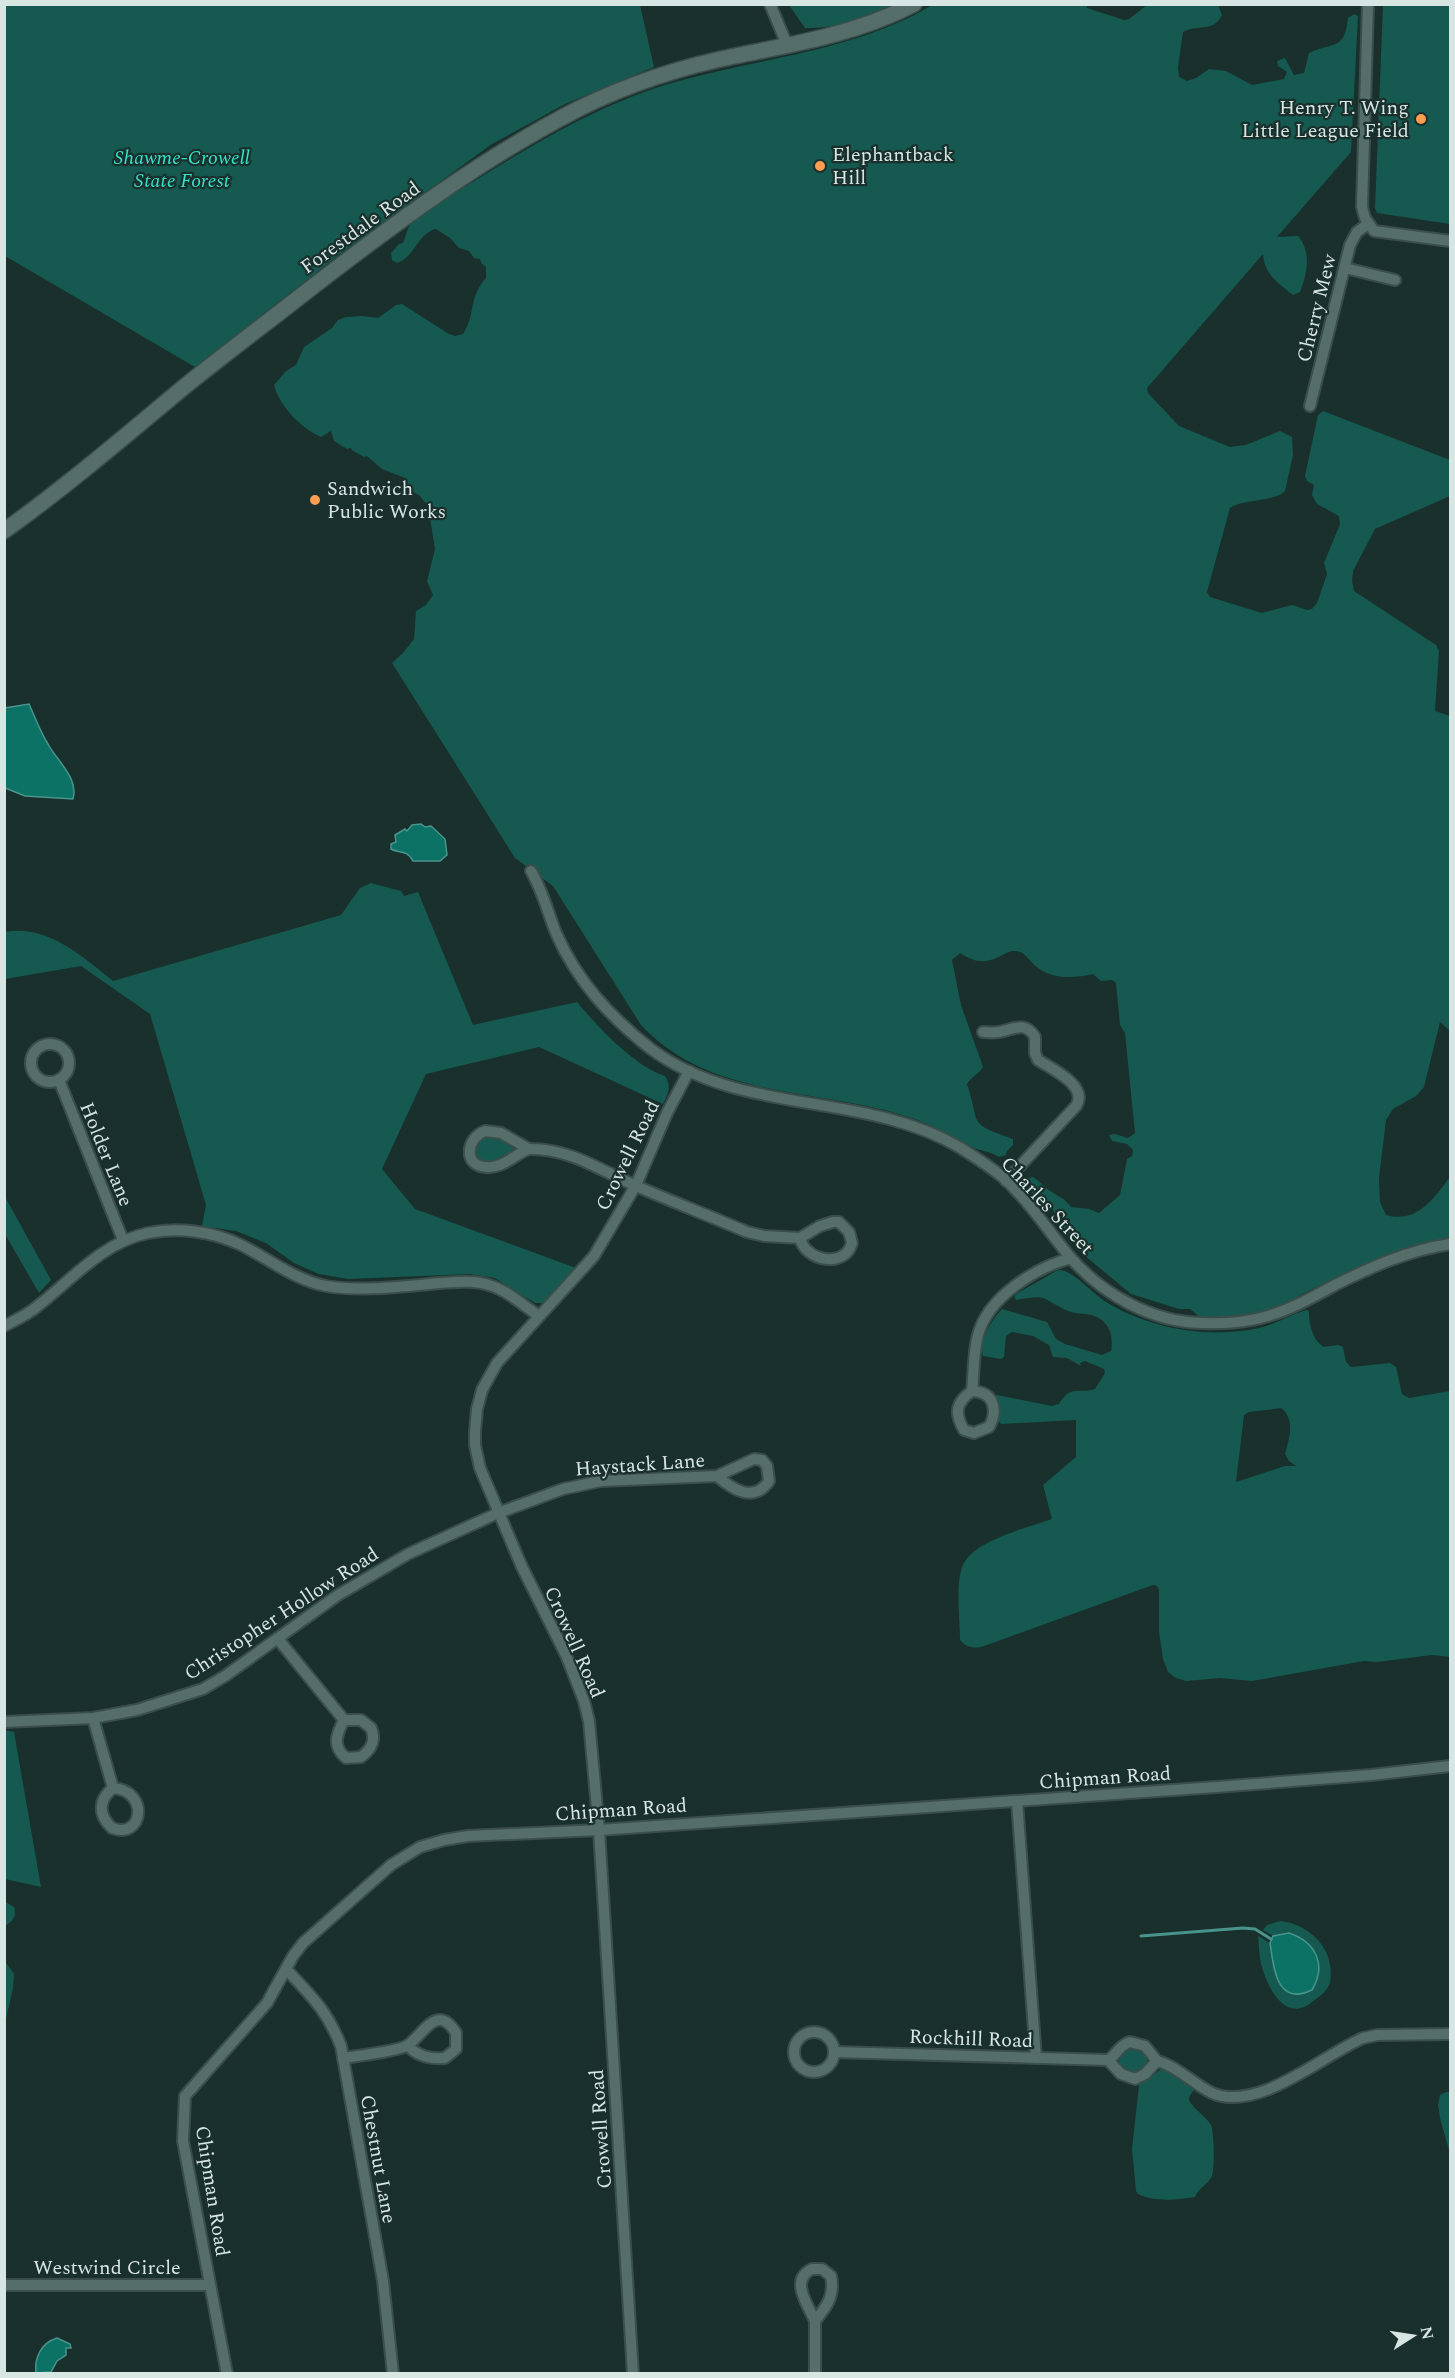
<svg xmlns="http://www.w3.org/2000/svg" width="1455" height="2378" font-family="Spectral,serif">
<rect width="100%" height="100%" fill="#19302c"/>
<g fill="#165950" fill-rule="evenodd">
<path d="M5,4L640,5L654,67L565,104L492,144L340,254L195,367L5,256Z"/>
<path d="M934,4L1086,5L1087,8L1124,20L1129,19L1147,5H1218L1222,15C1214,33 1196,24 1183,32L1178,67L1179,77L1187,81L1196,78L1209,69L1226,71L1252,85L1284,79L1287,72L1278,66L1277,61L1285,58L1294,75L1304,73L1309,53C1334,41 1344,52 1348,18L1354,14L1358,16L1351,152L1277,237L1298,236C1312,252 1307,275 1300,292L1293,295C1278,283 1264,273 1263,254L1147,388L1148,393L1179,426L1230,447L1246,445L1280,431L1292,437L1293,455L1285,491C1275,502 1243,499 1230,508L1207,592L1210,597L1262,613L1292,605L1307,610L1312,609L1317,603L1327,574L1324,563L1340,524L1339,516L1317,504L1312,495L1314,485L1307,481L1305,476L1318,415L1323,411L1450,460V496L1375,529L1353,571L1352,581L1354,591L1436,645L1439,651L1435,711L1450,716V1031L1440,1022L1424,1087L1416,1096L1393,1109L1386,1120L1379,1178L1380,1202L1386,1215C1417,1224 1434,1198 1450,1177V1239C1401,1245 1356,1268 1312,1289C1297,1297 1283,1306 1266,1311C1246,1318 1224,1318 1202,1319L1190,1309H1179L1131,1294L1084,1255L1059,1222L1051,1206L1044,1203L1040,1197L1034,1196L1027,1184L1028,1178L1033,1177C1041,1182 1045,1188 1052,1192C1062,1199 1063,1197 1071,1207L1089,1209L1099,1213L1120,1195L1127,1159L1132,1156L1133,1150L1127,1144L1112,1141L1109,1135L1115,1134L1128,1138L1135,1133L1125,1033L1120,1025L1116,983L1112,980L1101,981L1093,974C1076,978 1053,980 1038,968C1028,961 1026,950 1012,951C1008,952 1002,955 999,957C983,964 974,962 960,953L952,960L961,1005L983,1067C978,1075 972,1076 967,1084C981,1126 966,1122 1013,1139V1145L1007,1151L1006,1155L999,1157C990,1151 979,1151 970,1146C951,1136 932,1125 912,1118C820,1087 712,1101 641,1025L553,886L515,858L392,663L403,653L414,639L416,611L426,605L433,595L427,581L435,549L428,506L419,495L407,489L405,478L382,469L367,456L364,457L352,450L351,448L347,449L334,441L331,431L321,437C302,429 279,406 274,385L286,371L296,365L304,347L332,328L338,320L346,317L362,316L378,318L396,305L402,304L449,334L455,336L463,334C476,314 468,298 486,278V267L482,264L480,259L474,258L469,251L459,248L450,238L436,229C419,232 414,258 397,263L392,260L391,253L399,244L403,243C406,236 407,228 412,222C420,212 463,188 476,180C540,140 606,101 679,81C765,57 856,51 934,4Z"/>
<path d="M789,5H892C865,19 836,29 805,28Z"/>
<path d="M1383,5H1450V224L1377,213L1375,208Z"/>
<path d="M371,883L401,891L404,896L418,892L473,1025L577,1002C598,1027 634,1066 665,1076C672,1087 668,1094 663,1104L539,1047L426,1074L382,1169L415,1209L576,1268L543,1303H535L495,1278L470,1274L348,1279L319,1274L294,1263L266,1243L236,1231L202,1226L206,1205L150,1014L81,966L5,979V932C47,924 82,956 113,981L341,915L360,888Z"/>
<path d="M483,1135H495L513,1144L514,1149C502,1158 493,1164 478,1160L474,1153V1144Z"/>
<path d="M4,1195L51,1280L39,1293L5,1234Z"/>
<path d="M1058,1270C1072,1269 1092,1293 1106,1302C1150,1329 1209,1339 1259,1328C1276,1324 1290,1315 1306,1310L1309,1311C1309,1324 1312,1340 1324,1347L1338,1345L1343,1347L1346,1362L1351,1367L1390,1363L1396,1367L1402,1394L1409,1398L1450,1391V1657L1432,1655L1377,1662L1364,1661L1252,1681L1220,1678L1186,1681L1176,1678L1168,1672L1163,1659L1159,1632V1590L1157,1586L1153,1585L984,1646C974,1649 967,1648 960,1640C960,1620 955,1583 963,1565C974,1540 1027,1528 1052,1519L1043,1485L1076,1457V1420L1001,1424L997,1419L993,1399L997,1395L1052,1406L1059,1404C1070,1384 1080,1394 1095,1389L1105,1373L1104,1369L1085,1361L1080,1363L1081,1366L1067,1358L1053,1357L1049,1345L1033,1336L1012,1332L1006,1336L1004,1357L1001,1359L983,1356C978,1342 992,1319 1002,1309L1047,1322L1056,1339L1065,1344L1102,1355L1111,1351C1114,1336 1109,1319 1091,1315C1084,1313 1075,1314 1068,1311C1040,1298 1049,1294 1016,1300L1014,1297L1016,1294ZM1281,1408C1296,1419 1289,1439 1285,1454L1289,1461L1296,1466H1285L1236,1482L1244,1415L1249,1412Z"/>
<path d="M5,1730L14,1732L41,1887L5,1879Z"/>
<path d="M4,1901L14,1907C17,1916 13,1921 5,1926Z"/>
<path d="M1280,1921C1310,1924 1336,1950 1330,1982C1328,1991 1319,1997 1312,2002C1285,2024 1267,1987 1261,1964C1259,1955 1259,1945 1258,1936L1270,1943L1282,1989L1289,1933L1273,1936L1263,1930L1267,1925Z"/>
<path d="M4,1960L14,1974L13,1988L5,2023Z"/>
<circle cx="1133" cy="2060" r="14"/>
<path d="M1163,2068L1195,2088L1189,2097V2100C1194,2110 1205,2115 1211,2125C1214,2130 1215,2169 1212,2176C1208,2185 1198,2188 1195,2197C1177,2200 1154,2202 1138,2194L1136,2191L1132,2149L1139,2085Z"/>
<path d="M1446,2092H1450V2154L1440,2118L1438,2105L1440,2095Z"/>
</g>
<g fill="#0c7266" stroke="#49958c" stroke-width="1.5">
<path d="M29,704C35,717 40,731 48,744C57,761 79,778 73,799L25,796L5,788V708Z"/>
<path d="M421,824L425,827L431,826L445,839L447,855L440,861H413C407,849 399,854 391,849V844L396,842L395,835L405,829L407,831L412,825Z"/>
<path d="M1289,1933C1316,1942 1327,1965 1312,1990C1276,2007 1274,1968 1270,1943L1273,1936Z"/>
<path d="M57,2338L70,2344L71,2348H66V2355L57,2361L51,2372L36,2373C34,2358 41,2343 57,2338Z"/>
</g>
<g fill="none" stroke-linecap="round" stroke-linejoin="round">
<path stroke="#49958c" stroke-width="3" d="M1141,1936L1243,1928L1255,1929L1271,1939"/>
<defs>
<g id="minor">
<path d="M770,4L788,47"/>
<path d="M1368,4L1362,207L1365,218L1374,231L1450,241"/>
<path d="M1345,268L1395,280"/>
<path d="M1310,406L1350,245L1357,232L1368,224"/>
<path d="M531,871C542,889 548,913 556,933C577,981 610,1017 651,1049C741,1116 864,1091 959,1147C975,1157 991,1167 1005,1179C1030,1202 1048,1231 1070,1257C1102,1294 1151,1322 1202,1323C1223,1324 1248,1322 1268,1316C1292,1309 1313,1297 1335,1285C1371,1267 1409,1250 1450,1244"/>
<path d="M983,1032C988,1032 993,1033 998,1032C1012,1030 1025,1020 1035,1037V1053L1038,1060C1052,1069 1089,1086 1076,1106L1006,1181"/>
<circle cx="50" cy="1063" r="19"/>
<path d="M59,1080L123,1240"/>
<path d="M485,1131L501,1133L529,1149C515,1154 502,1169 486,1167C463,1166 466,1138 485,1131Z"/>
<path d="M529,1149C569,1148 600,1170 636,1186C673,1202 710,1216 747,1232L764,1236L800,1238"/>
<path d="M833,1222H839L849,1232L852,1243C845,1269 805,1261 800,1238L820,1226Z"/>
<path d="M4,1326C16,1320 29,1314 39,1305C73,1278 104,1242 148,1233C178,1227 212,1231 241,1245C269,1259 295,1280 326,1286C359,1292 406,1286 440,1283C456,1282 473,1280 489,1285C507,1290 524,1306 539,1316"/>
<path d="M972,1391C956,1402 954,1413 964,1430L974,1433L989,1427C998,1411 995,1392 972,1391C974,1372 973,1354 978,1335C988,1297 1035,1268 1071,1258"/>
<path d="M278,1639L344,1720H361L371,1728C376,1740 372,1749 361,1757L346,1758C332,1746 336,1735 344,1720"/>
<path d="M93,1718L113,1788"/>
<path d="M4,1722L93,1718L137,1710L203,1689L225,1676L338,1595L408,1554L498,1513L563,1489L601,1481L717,1476L754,1459L762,1460L767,1466L769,1481C754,1503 733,1490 717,1476"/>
<path d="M113,1788C150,1791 143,1840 112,1828C98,1815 98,1800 113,1788Z"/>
<path d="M1017,1801L1036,2058"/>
<path d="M286,1969C312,1997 326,2009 341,2046L383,2281L393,2374"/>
<circle cx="814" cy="2052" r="20"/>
<path d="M1130,2042L1145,2046L1157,2061L1145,2074L1135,2079L1121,2074L1108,2060C1117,2055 1119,2045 1130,2042Z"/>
<path d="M834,2052L1108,2060"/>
<path d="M343,2058C356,2056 400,2051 408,2045C423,2035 437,2002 456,2033V2049L445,2058C430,2059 419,2057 408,2046"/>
<path d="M1157,2061C1177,2066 1193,2084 1212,2093C1258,2113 1323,2055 1363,2038L1377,2035L1450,2034"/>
<path d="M812,2269H822L831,2276C835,2296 827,2306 815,2321C808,2305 789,2280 812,2269Z"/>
<path d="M4,2285H210"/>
<path d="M227,2374L183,2141L185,2096L267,2003L293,1956L303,1943L391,1865L420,1847L444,1840L468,1836L599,1830L1216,1787L1371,1775L1450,1766"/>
<path d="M633,2374L599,1830L589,1721L584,1701L566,1655L522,1567L480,1468L475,1445V1432L477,1409L482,1390L497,1363L594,1256L636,1185L667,1113L689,1071"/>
<path d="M815,2374V2321"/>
</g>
<path id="secondary" d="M4,531C67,486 125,436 184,387C226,353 269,321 311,288C395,223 483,158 578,109C628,84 684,66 740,55C800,43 858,33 914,4"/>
</defs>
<use href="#minor" stroke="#3a4e4b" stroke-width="14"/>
<use href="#secondary" stroke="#3a4e4b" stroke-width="18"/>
<use href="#minor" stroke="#556e69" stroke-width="10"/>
<use href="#secondary" stroke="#556e69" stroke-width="15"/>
</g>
<g fill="#fb9e51" stroke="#19302c" stroke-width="2">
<circle cx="1421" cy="119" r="6"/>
<circle cx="820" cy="166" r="6"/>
<circle cx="315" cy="500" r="6"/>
</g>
<g text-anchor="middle" stroke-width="4.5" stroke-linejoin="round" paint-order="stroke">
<g font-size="20" fill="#d8e6e3" stroke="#19302c" text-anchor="start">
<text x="1409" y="114" text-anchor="end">Henry T. Wing<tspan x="1409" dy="23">Little League Field</tspan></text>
<text x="832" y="161">Elephantback<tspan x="832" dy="23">Hill</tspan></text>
<text x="327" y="495">Sandwich<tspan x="327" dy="23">Public Works</tspan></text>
</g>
<g font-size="20" font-style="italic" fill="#35e2cc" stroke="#19302c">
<text x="182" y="164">Shawme-Crowell<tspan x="182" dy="23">State Forest</tspan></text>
</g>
<g font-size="20" fill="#d8e6e3" stroke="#19302c">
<text transform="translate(360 227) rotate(-36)" y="7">Forestdale Road</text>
<text transform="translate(1316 308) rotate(-76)" y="7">Cherry Mew</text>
<text transform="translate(107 1154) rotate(68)" y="7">Holder Lane</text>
<text transform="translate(627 1155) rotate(-64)" y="7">Crowell Road</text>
<text transform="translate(1048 1205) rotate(47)" y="7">Charles Street</text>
<text transform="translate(640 1464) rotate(-4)" y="7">Haystack Lane</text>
<text transform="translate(281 1613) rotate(-33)" y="7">Christopher Hollow Road</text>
<text transform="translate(575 1642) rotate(66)" y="7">Crowell Road</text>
<text transform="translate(1105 1777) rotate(-4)" y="7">Chipman Road</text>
<text transform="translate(621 1809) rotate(-4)" y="7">Chipman Road</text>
<text transform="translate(971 2038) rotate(2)" y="7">Rockhill Road</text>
<text transform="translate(600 2129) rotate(-94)" y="7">Crowell Road</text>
<text transform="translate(379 2159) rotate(80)" y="7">Chestnut Lane</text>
<text transform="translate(213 2191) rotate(81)" y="7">Chipman Road</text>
<text x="107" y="2274">Westwind Circle</text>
</g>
</g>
<rect width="1455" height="2378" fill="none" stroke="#d8e6e3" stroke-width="12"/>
<g transform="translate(1413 2336) rotate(78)" stroke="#19302c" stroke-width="4.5" paint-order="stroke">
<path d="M0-4.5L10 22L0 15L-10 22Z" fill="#d8e6e3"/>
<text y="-9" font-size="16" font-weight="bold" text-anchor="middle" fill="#d8e6e3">N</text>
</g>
</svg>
